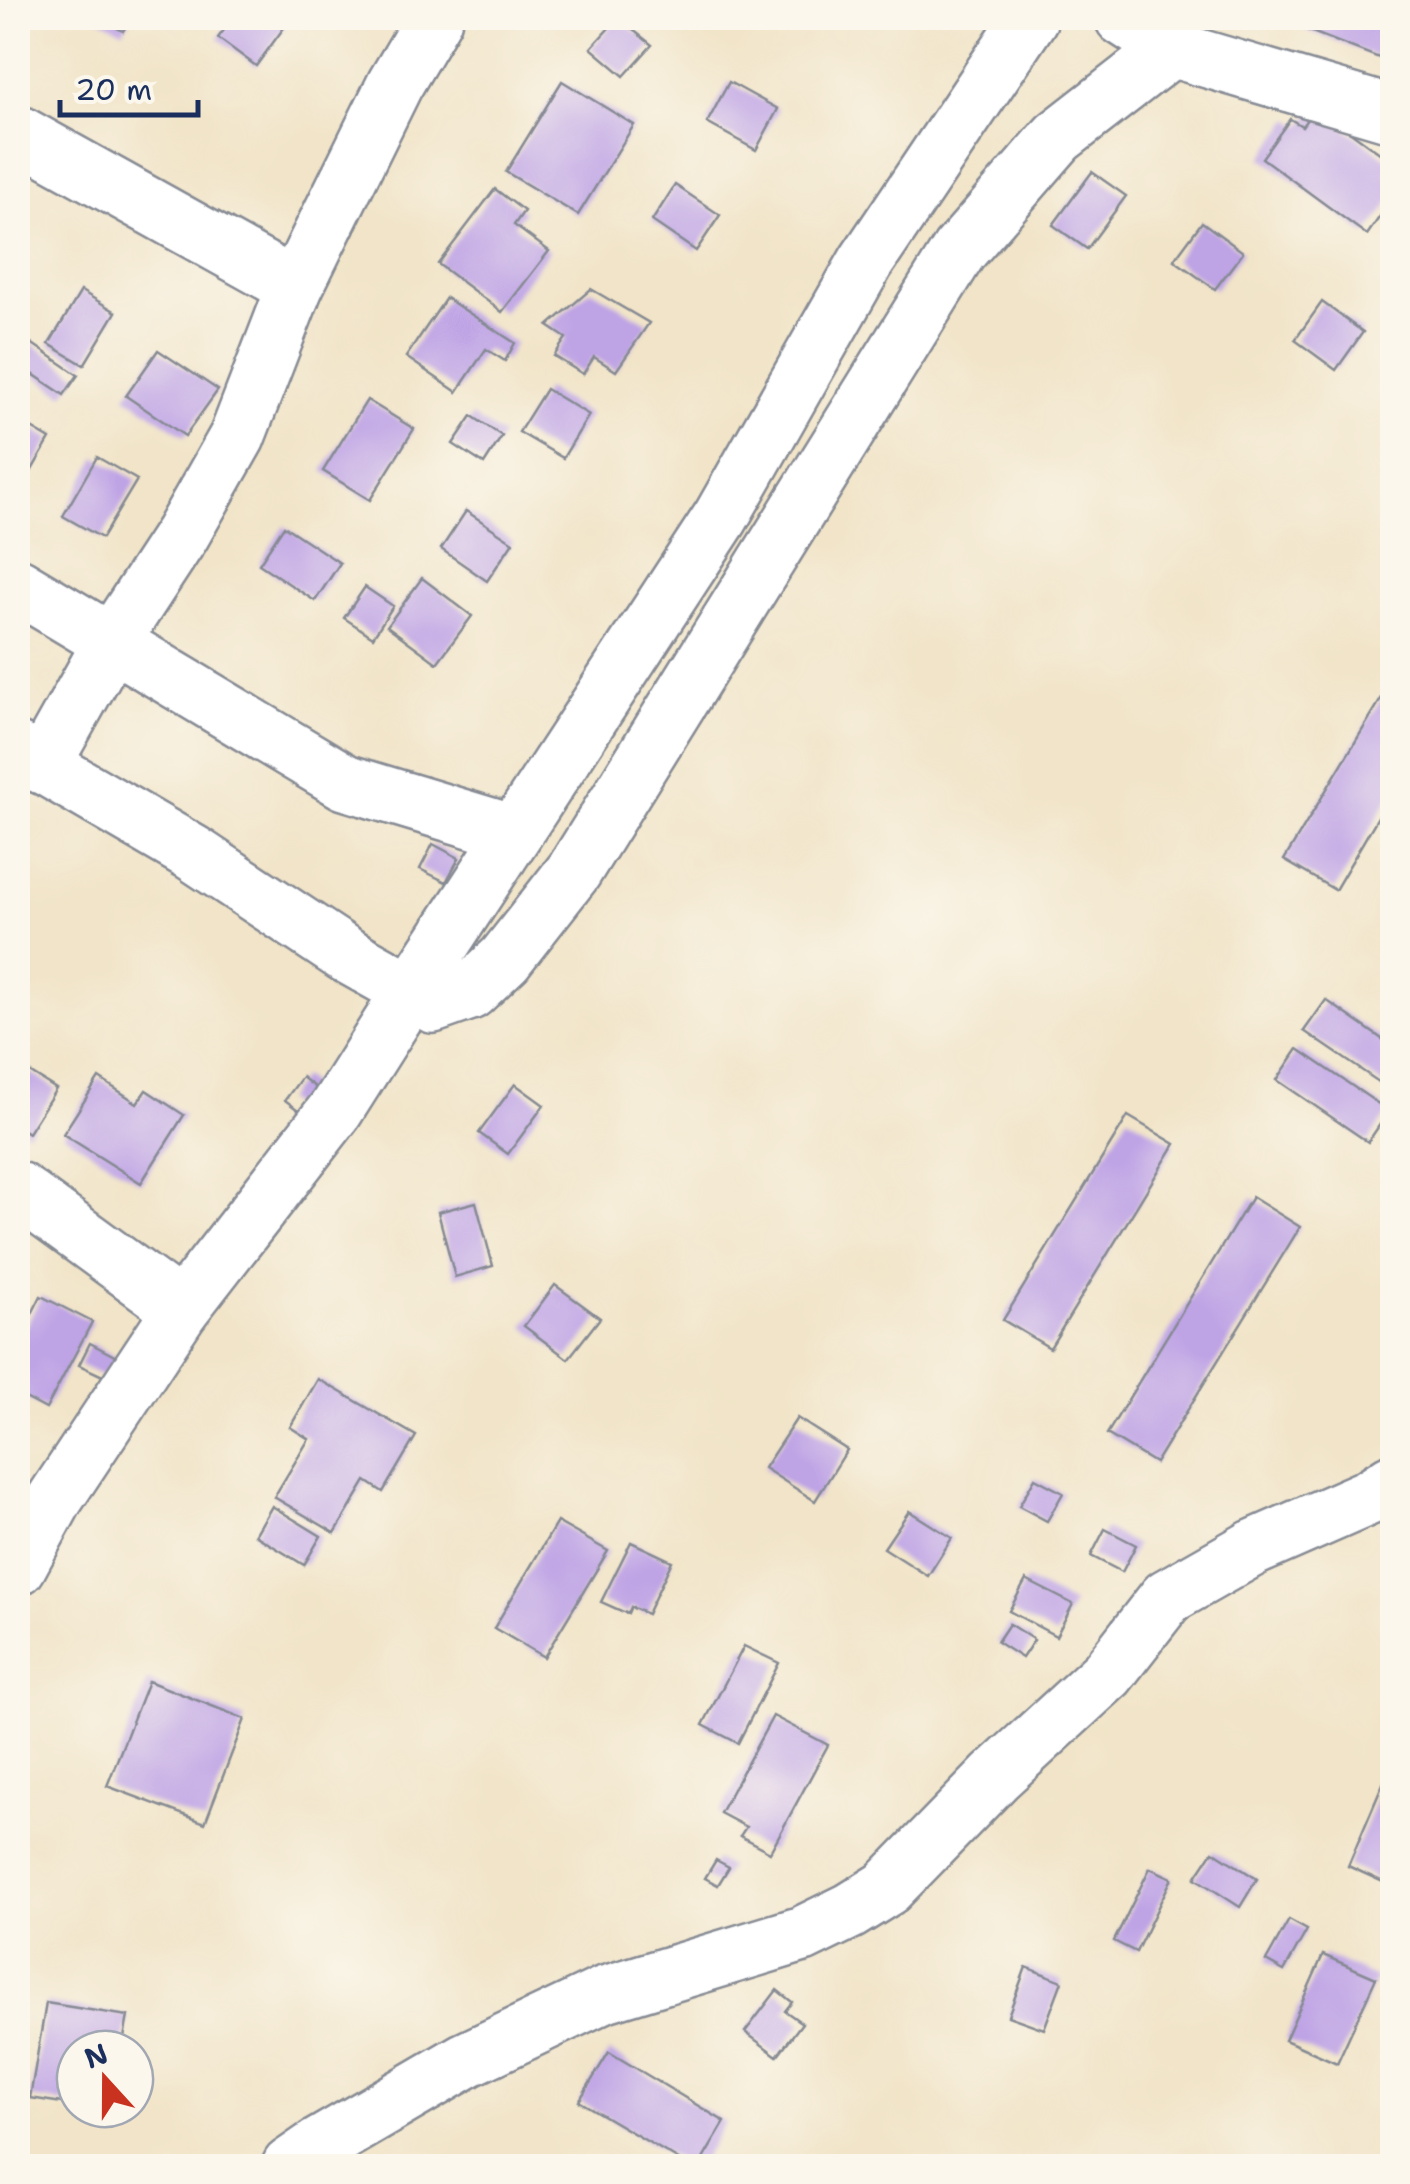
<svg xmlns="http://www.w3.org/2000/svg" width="1410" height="2184" font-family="'Shantell Sans',sans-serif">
<rect width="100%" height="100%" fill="#fbf7ec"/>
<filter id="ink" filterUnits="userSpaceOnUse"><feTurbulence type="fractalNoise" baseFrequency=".01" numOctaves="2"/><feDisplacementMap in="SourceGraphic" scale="20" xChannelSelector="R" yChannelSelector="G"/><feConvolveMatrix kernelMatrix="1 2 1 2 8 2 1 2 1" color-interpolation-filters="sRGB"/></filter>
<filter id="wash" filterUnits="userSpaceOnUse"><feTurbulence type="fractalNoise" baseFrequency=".0048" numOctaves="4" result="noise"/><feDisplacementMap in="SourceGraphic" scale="40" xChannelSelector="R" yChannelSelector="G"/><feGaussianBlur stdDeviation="2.25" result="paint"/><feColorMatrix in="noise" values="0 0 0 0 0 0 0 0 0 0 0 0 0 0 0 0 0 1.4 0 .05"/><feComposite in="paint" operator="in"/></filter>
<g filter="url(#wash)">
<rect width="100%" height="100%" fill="#f1e4c8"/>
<g id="blocks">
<g fill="#bea3e5">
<path d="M98,18H131L123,31Z"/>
<path d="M233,18H291L256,66L218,38Z"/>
<path d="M618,18L652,45L624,76L591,48Z"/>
<path d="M1276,18H1392V63Z"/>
<path d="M562,81L634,125L578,215L506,172Z"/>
<path d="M729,82L778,109L756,150L707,123Z"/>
<path d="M1316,107L1392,162L1386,174L1392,179V199L1367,235L1262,158L1290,119L1302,126Z"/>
<path d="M1092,172L1126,196L1087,249L1053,225Z"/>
<path d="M675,185L720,215L696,251L652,221Z"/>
<path d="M495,189L524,211L514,225L549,251L502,312L438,264Z"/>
<path d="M1202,222L1243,252L1215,289L1174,260Z"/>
<path d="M591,289L649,323L616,371L594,357L583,374L554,356L566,338L548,326Z"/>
<path d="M81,291L116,312L84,365L49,344Z"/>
<path d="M446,298L515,343L505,361L486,349L457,392L406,357Z"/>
<path d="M1322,302L1363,332L1336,370L1295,340Z"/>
<path d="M18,334L78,375L64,395L18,364Z"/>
<path d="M158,350L218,390L185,436L126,396Z"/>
<path d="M546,389L589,415L563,458L519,432Z"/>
<path d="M367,400L414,429L370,500L323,471Z"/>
<path d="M472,416L502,436L484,464L453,444Z"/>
<path d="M18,420L50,439L18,494Z"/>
<path d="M97,457L137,480L102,538L63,516Z"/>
<path d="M466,511L513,542L487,581L441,549Z"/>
<path d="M284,526L340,563L315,601L259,564Z"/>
<path d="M422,578L472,616L437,663L387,626Z"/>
<path d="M365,587L393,606L373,637L344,618Z"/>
<path d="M1392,681V793L1335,890L1284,860Z"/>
<path d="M433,844L459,858L446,882L420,869Z"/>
<path d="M1326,1000L1392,1046V1091L1304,1031Z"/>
<path d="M1298,1049L1389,1111L1368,1142L1277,1080Z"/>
<path d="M20,1066L56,1089L28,1133L18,1126Z"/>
<path d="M302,1077L324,1094L306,1116L285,1100Z"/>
<path d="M99,1078L137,1103L146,1090L184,1115L141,1183L63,1134Z"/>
<path d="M515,1084L544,1105L508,1154L479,1133Z"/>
<path d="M1128,1116L1175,1144L1050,1348L1003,1320Z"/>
<path d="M1252,1197L1300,1227L1155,1463L1107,1434Z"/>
<path d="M476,1202L493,1266L455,1277L438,1212Z"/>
<path d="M555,1285L600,1318L568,1359L524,1326Z"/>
<path d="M41,1296L92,1322L46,1409L18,1394V1341Z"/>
<path d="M90,1343L120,1359L109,1379L79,1365Z"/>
<path d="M318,1379L416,1436L383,1492L366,1481L335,1533L274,1497L309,1439L290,1427Z"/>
<path d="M797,1418L847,1450L815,1501L764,1468Z"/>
<path d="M1035,1478L1063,1493L1047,1521L1019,1506Z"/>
<path d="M272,1506L321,1536L304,1565L255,1535Z"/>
<path d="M909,1511L952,1538L928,1576L884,1548Z"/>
<path d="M557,1522L608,1551L544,1657L494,1628Z"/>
<path d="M1105,1529L1136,1545L1122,1572L1091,1556Z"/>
<path d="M631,1542L672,1561L647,1614L631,1607L628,1614L601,1602Z"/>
<path d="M1026,1580L1073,1604L1056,1636L1009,1611Z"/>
<path d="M1009,1624L1034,1640L1022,1658L997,1642Z"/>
<path d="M744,1646L779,1663L738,1743L703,1725Z"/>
<path d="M148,1681L245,1719L205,1823L107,1786Z"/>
<path d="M773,1716L828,1745L770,1852L740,1836L746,1827L720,1813Z"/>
<path d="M1385,1779L1392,1782V1886L1348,1866Z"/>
<path d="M1213,1851L1257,1879L1240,1907L1195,1878Z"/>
<path d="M716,1860L729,1867L718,1885L705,1878Z"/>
<path d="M1150,1868L1172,1878L1136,1952L1114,1941Z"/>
<path d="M1289,1920L1307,1930L1284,1971L1266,1961Z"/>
<path d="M1323,1955L1376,1978L1337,2063L1285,2040Z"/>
<path d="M1026,1967L1062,1981L1044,2029L1008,2016Z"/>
<path d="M777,1990L792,2002L785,2011L802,2023L777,2056L745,2032Z"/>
<path d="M46,2003L128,2016L122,2049H75V2105L30,2098Z"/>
<path d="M609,2052L725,2122L699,2166H689L579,2101Z"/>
</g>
</g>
</g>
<g filter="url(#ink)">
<use href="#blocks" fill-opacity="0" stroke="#868a93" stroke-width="2.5"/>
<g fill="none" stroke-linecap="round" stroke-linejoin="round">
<defs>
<g id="minor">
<path d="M1123,18L1171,49L1392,114"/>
<path d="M18,133L295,287"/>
<path d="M18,586L345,782L514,833"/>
<path d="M18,751L193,853L345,954L411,991L721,517L866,262L1030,18"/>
<path d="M42,766L112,641L182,534L237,437L295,287L395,84L434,18"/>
<path d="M18,1190L181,1309"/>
<path d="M18,1567L55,1499L181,1309L335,1111L411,991L433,1005L470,992L505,959L574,871L959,251L1058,137L1171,49"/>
<path d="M290,2166L319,2146L466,2060L605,1994L803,1934L850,1911L887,1888L995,1777L1107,1674L1167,1597L1253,1548L1369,1497L1392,1482"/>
</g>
</defs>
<use href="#minor" stroke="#868a93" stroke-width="60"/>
<use href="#minor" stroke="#fff" stroke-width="55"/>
</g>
</g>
<rect width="1410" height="2184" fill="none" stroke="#fbf7ec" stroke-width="60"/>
<g transform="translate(105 2079) rotate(339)"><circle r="48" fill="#fbf7ec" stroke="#a1a7b3" stroke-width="2.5"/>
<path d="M0-8L18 38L0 25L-18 38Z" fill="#c8321e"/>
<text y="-15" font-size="28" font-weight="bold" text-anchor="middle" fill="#1b2f5e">N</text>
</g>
<path d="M60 100v15h138v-15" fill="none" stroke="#1b2f5e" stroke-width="5"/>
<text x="75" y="100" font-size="30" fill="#1b2f5e" stroke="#fbf7ec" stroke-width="8" paint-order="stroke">20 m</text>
</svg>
